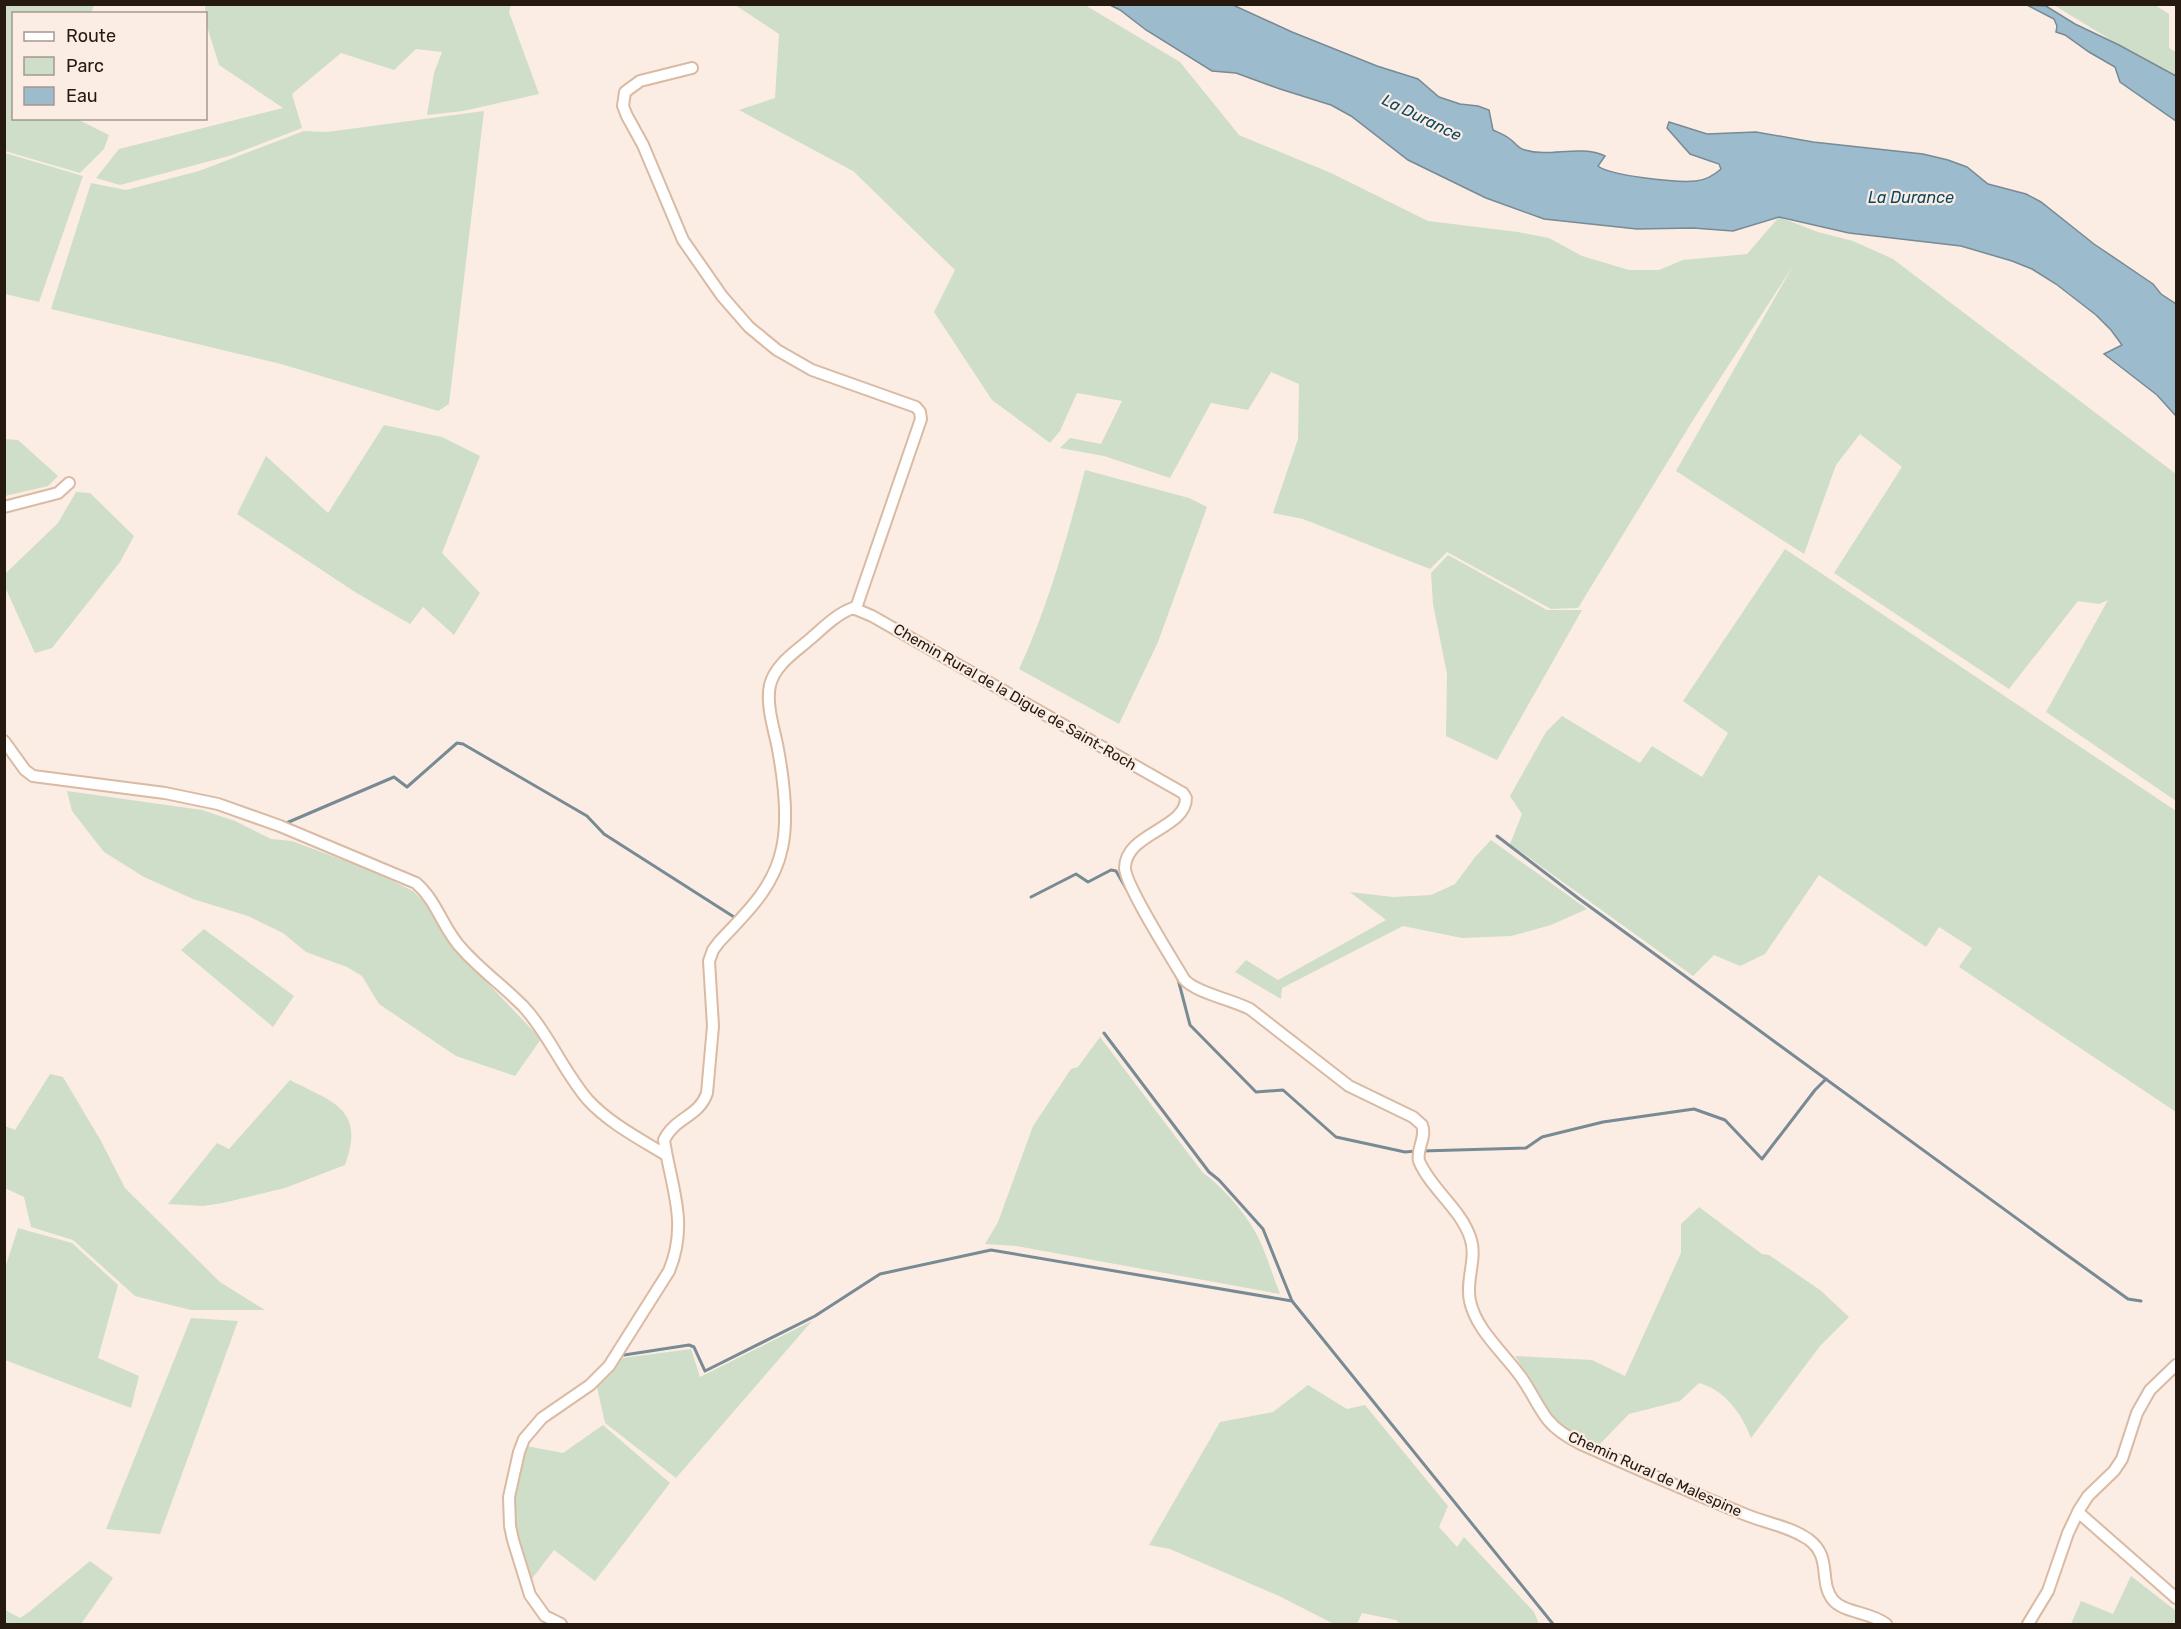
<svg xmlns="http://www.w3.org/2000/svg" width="2181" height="1629" font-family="Rubik,sans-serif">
<rect width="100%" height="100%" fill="#fbede4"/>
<g fill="#cfdec8">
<path d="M4,5H94L91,13L14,14V118L77,119L109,135L104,149L80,173L5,151Z"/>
<path d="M205,5H511L509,12L539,94L463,111L427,115L434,73L442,52L416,49L394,70L341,53L292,94L302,128L229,156L120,185L96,178L119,149L283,108L219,65L206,23Z"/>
<path d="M735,5H1085L1180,62L1239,135L1331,173L1428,221L1518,232L1549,238L1582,256L1629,270H1659L1683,260L1747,254L1779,217L1818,232L1853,241L1893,259L2176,474V801L2046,712L2108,600L2099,604L2078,601L2009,689L1834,573L1902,467L1860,434L1836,465L1804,554L1676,471L1793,266L1695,417L1578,608L1551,609L1447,552L1430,569L1303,519L1273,513L1298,439L1299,384L1271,372L1248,410L1211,403L1170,478L1104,456L1060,448L1070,438L1101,444L1122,401L1077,393L1060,431L1050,443L992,400L934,312L955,270L853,171L739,110L775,98L779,34Z"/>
<path d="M2054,5H2155L2169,14V48L2176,52V76L2119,45Z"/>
<path d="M484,111L449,404L438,411L281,364L51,309L91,183L126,190L199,171L304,131L327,132Z"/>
<path d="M5,153L83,176L39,302L5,294Z"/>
<path d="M384,425L442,437L480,456L442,553L480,593L454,635L423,607L410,624L355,592L237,514L266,456L328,513Z"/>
<path d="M4,439L18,440L58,476L48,486L5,496Z"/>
<path d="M1085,470L1189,498L1207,507L1158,642L1119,724L1019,669C1049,605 1067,537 1085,470Z"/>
<path d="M76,492L90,493L134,536L120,562L52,648L35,653L5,587V574L58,523Z"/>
<path d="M1785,549L2176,811V1112L1959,967L1972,948L1939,927L1926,947L1819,875L1765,954L1740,966L1714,955L1693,976L1510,844L1522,814L1510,796L1546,732L1562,716L1640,763L1652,746L1702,777L1728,733L1683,701Z"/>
<path d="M1448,555L1547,610H1582L1497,760L1446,736L1447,674L1433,604L1431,573Z"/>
<path d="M67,791L202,810L235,821L271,839L292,841L372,871L413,891L424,902L454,948L541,1039L515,1076L456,1056L379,1004L362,976L347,967L306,952L283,933L248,916L193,899L144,877L104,852L72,811Z"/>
<path d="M1491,840L1587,909L1551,925L1511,936L1462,938L1403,926L1282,988L1281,999L1235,972L1246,960L1278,980L1386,920L1350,892L1393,897L1431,895L1455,884L1476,856Z"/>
<path d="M204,929L294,996L273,1027L181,950Z"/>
<path d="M1100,1037L1203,1173C1222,1186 1245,1213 1256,1233C1266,1252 1272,1274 1280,1294L1016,1246L985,1244L998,1222L1033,1126L1071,1069L1078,1067Z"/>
<path d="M50,1074L63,1077L101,1141L125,1188L220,1282L265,1310H191L135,1296L73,1240L31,1227L24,1197L5,1188V1126L15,1130Z"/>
<path d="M290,1080C332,1102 366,1108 345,1165L285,1188L223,1203L203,1206L168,1204L217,1143L229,1149Z"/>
<path d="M1699,1207L1762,1254L1769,1255L1820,1290L1849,1317L1820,1346L1751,1438C1742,1414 1725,1390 1699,1383L1680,1401L1629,1414L1599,1445L1562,1426L1551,1414L1515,1356L1592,1360L1625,1376L1681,1253V1224Z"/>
<path d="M18,1228L72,1243L118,1285L98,1358L139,1376L131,1408L5,1360V1268Z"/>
<path d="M191,1318L238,1321L160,1534L106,1529Z"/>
<path d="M812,1321L676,1478L605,1423L597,1387L609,1376L622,1358L691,1349L700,1377Z"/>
<path d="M1308,1385L1347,1409L1365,1405L1448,1506L1439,1527L1457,1547L1464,1537L1534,1612L1539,1624H1401L1396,1620L1362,1613L1357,1624H1334L1279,1596L1170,1549L1149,1545L1220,1422L1273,1412Z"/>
<path d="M603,1425L670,1483L595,1581L554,1550L531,1580C525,1563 518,1547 514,1530C508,1502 518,1472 526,1446L563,1453Z"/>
<path d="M90,1561L113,1578L81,1624H5V1610L20,1618L29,1612Z"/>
<path d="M2131,1576L2176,1611V1624H2071L2081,1601L2113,1614Z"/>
</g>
<g fill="#9cbbcd" stroke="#788a94" stroke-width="1.5">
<path d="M1110,5H1233L1292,32L1377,66L1418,79L1439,97L1460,104L1478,106L1489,110L1493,130C1499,133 1505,135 1510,139C1516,143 1517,148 1525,150C1550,158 1580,144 1605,156L1598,166C1610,176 1679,183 1696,181C1706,180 1713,176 1721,169L1719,164L1690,154L1667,128L1669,122L1707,134L1756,132L1813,142L1923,154L1948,160L1967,167L1988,184L2026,194L2041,202L2094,244L2153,284L2161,294L2176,304V416L2157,395L2104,354L2122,345L2111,330L2096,315L2056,284L2032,269L2012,261L1961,246L1849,233L1779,217L1733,231L1693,228L1637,229L1544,219L1486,198L1408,160L1351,116L1331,105L1280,89L1236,73L1212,71L1146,30L1120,10Z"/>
<path d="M2027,5L2046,6L2075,24L2119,45L2176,76V121L2120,82L2115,67L2089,52L2065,35L2056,32L2057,26L2054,19Z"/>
</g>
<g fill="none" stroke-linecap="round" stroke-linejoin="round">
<g stroke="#788a94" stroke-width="3">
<path d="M284,824L394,777L407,787L457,743L463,744L587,816L604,834L734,917"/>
<path d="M1497,836L1578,898L2060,1250L2128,1299L2141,1301"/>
<path d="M1031,897L1076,874L1088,882L1111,870L1116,871L1127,890"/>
<path d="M1171,967L1178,979L1190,1025L1256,1092L1283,1090L1336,1137L1405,1152L1416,1151"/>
<path d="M1104,1033L1209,1172L1219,1180L1263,1229L1292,1301"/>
<path d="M1422,1151L1526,1148L1542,1137L1603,1122L1694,1109L1725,1120L1762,1159L1815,1090L1826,1079"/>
<path d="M624,1355L689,1345L694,1347L705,1371L815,1316L880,1274L991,1250L1292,1301L1553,1624"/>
</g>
<defs>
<g id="minor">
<path d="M692,68L640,81L625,92L623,106L627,116L643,145L683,240L722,296L749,327L777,350L812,370L916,407L920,412L921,419L856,608"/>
<path d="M4,507L58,493L69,483"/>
<path d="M4,741L25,770L33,776L165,793L218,804L280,826L416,883C438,902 443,930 463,950C481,970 504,987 523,1006C549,1034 563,1071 588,1100C609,1123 640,1139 666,1155"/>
<path d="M2078,1512L2176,1598"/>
<path d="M561,1624L545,1616L530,1595L513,1540L510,1526L509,1497L519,1452L524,1439L542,1418L590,1385L609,1366L669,1271C689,1223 671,1187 664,1140C675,1117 699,1117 707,1093L713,1026L709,961L713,950L719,942C746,913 774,888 782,848C789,817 783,775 777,744C773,726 766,703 770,685C775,665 794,653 809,640C822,629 836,614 853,608L872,616L1183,793L1186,798C1186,829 1125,833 1125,868C1125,885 1173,960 1184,979C1194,992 1233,1000 1250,1009L1349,1086L1413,1117L1422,1125C1427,1138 1416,1148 1419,1161C1431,1189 1460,1208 1470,1237C1478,1258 1465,1280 1470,1301C1476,1330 1504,1353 1521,1377C1531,1391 1538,1407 1548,1420C1557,1431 1569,1438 1581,1444C1635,1468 1690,1492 1744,1514C1765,1523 1789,1526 1808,1539C1833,1557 1818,1581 1833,1600C1844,1613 1871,1612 1886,1624"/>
<path d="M2028,1624L2048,1591L2068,1533L2079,1510L2088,1496L2114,1471L2122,1459L2137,1413L2150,1390L2176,1365"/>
</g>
</defs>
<use href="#minor" stroke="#dabaa2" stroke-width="14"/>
<use href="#minor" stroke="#fff" stroke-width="10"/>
</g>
<g text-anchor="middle" stroke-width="4.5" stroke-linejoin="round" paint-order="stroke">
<g font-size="15" fill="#251910" stroke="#fbede4">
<text transform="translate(1015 697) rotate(30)" y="5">Chemin Rural de la Digue de Saint-Roch</text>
<text transform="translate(1655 1474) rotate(24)" y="5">Chemin Rural de Malespine</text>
</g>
<g font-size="16" font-style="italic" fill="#0a4761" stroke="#fbede4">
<text transform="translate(1422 117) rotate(26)" y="6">La Durance</text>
<text x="1911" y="203">La Durance</text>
</g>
</g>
<rect width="2181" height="1629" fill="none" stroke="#251910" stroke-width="12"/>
<rect x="12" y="12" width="195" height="108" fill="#fbede4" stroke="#a5988f" stroke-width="1.5"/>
<rect x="24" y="32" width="30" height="9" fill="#ffffff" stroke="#a5988f" stroke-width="1.5"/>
<text x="66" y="42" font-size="18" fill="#251910">Route</text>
<rect x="24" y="57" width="30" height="18" fill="#cfdec8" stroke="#a5988f" stroke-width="1.5"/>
<text x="66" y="72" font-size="18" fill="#251910">Parc</text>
<rect x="24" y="87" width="30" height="18" fill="#9cbbcd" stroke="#a5988f" stroke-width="1.5"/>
<text x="66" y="102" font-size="18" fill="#251910">Eau</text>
</svg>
